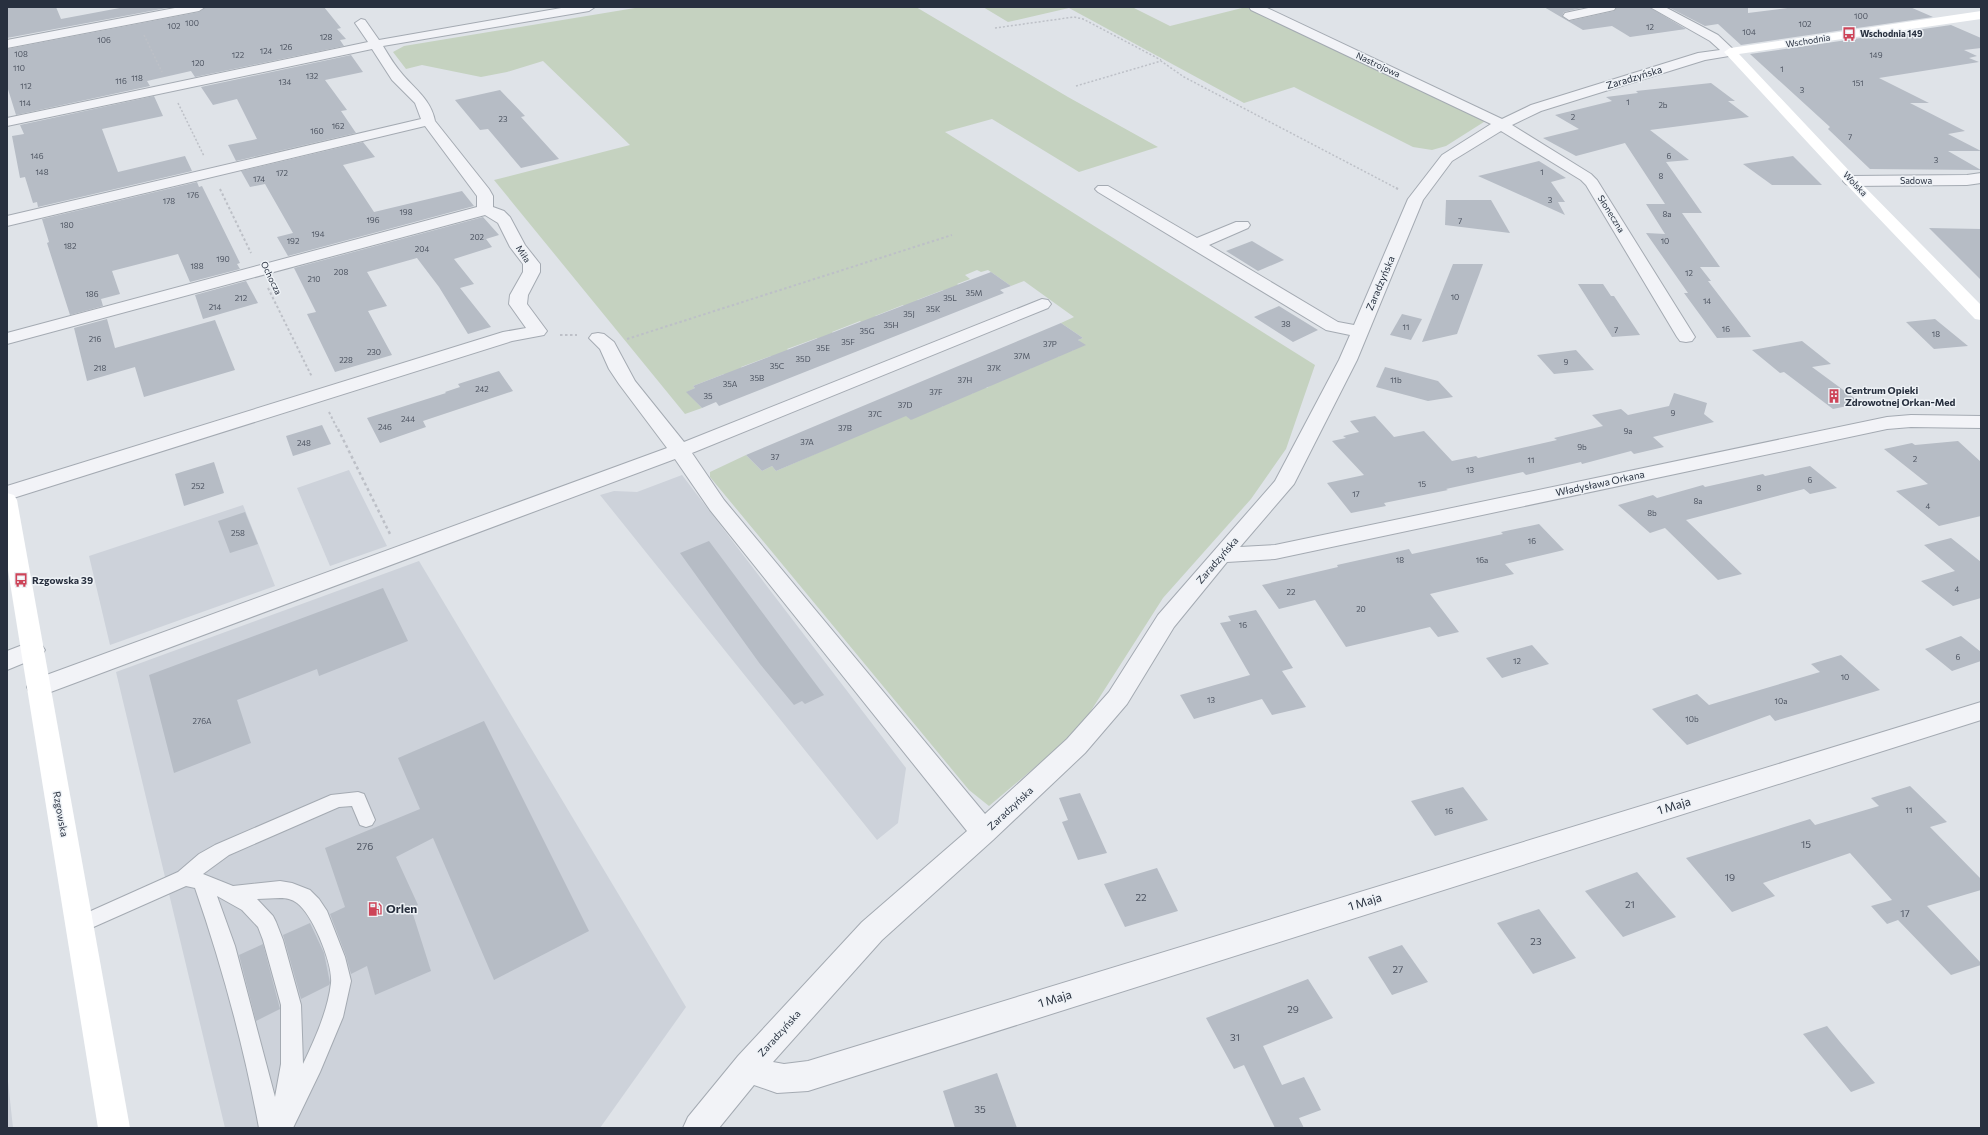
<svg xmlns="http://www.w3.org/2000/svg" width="1988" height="1135" font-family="Commissioner,sans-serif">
<rect width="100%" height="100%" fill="#dfe3e8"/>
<g fill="#cdd2da">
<path d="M349,470L387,546L330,566L297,488Z"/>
<path d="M682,475L906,768L898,823L877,840L600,495L614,491L637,492Z"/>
<path d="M243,505L275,586L110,645L89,556Z"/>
<path d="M419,561L686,1007L600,1128H225L116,672Z"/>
<path d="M7,1072L13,1128H7Z"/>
</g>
<g fill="#c5d2c0">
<path d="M641,7H916L1068,97L1158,147L1079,172L992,119L945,132L1315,365L1286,449L1251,499L1163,598L1078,731L989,806L969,790L710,477V472L746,455L762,471L772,466L776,471L829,448L901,411L912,420L910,418L923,412L928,413L926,411L939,406L943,407L941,405L954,399L958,400L956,398L968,393L973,394L971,392L983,387L987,388L998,380L1002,381L1012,374L1016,375L1026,368L1030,369L1040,362L1044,363L1054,356L1058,357L1068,350L1072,351L1082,344L1085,346L1078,340L1083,338L1061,323L1074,317L1024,281L1011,286L988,270L981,272L977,270L965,275L970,279L957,284L960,286L946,292L943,290L917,300L919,302L905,307L903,305L875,316L878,318L863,324L860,321L832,332L834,335L819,341L817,338L787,349L790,352L774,358L771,356L741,367L743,370L727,376L724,374L693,386L695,388L687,392L702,408L685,414L494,180L630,145L543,61L507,72L481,77L422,65L406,69L393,52L404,46Z"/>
<path d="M983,7H1132L1170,26L1246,7L1487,120L1446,146L1432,150L1413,147L1294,87L1244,103L1069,8L1008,22Z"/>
</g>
<g fill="#b6bcc5">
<path d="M7,7H56L61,19L125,7H172L7,38Z"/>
<path d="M206,7H324L341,28L337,29L346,39L340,40L344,46L195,77L191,71L147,81L150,86L16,115L7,86V49L199,12Z"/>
<path d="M1544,7H1586L1564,12L1562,16L1569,21L1614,11L1617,7H1649L1686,29L1630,37L1612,26L1583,30Z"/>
<path d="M1668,7H1748V13L1795,7H1910L1933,17L1741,45L1718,24L1705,26Z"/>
<path d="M1951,25L1981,38V48L1964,50L1977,56L1969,58L1979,62L1879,78L1929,103H1910L1965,131L1948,134L1981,151H1948L1981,170L1870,169L1828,129L1830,127L1750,54Z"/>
<path d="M351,55L363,72L325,80L347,110L341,111L356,133L236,161L228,145L257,139L237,99L213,105L201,87Z"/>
<path d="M1711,83L1735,101H1728L1749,117L1650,130L1689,160L1666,162L1702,213H1682L1720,267H1700L1711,281H1708L1751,337L1717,338L1684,293H1688L1646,233L1665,234L1646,204H1665L1625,143L1576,156L1543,138L1579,129L1555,115L1612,101L1606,97L1638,93L1636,91Z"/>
<path d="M500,90L525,116L521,117L559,159L521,168L488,129L480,130L455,100Z"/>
<path d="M154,96L163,116L102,129L118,172L185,156L192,171L38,207L37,202L33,203L25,177L20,178L12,136L24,134L20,125Z"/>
<path d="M363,142L375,157L343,165L374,212L462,191L474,206L288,256L277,237L293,233L265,184L250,187L241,171Z"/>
<path d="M1793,156L1822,185H1772L1743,164Z"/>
<path d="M1539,161L1566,178L1551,182L1565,202H1558L1565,215L1478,176Z"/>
<path d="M197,182L199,187L202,186L240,263L237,264L240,269L190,282L178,254L112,271L120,294L101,299L103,306L70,315L47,243L49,242L42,219Z"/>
<path d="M1446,200H1491L1510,233L1445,225Z"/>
<path d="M483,217L499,235L486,239L492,247L454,259L474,284L460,288L491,327L468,334L439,287L417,258L367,272L387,306L368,311L392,355L335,372L307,314L316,312L294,268Z"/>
<path d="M1929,228L1981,229V280Z"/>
<path d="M1252,241L1284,260L1258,271L1226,251Z"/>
<path d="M1453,264H1483L1457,334L1422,342Z"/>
<path d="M991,272L1011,286L1000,290L1004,293L719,406L716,402L702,408L686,392L695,388L693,386Z"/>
<path d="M246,281L258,303L203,319L195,295Z"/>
<path d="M1578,284H1603L1611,296H1614L1640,335L1612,337Z"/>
<path d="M1279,306L1287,311L1318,330L1293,342L1254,317Z"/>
<path d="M1402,314L1422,319L1411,340L1390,335Z"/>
<path d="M107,319L115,348L215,320L235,370L144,397L135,367L87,381L74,328Z"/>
<path d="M1935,319L1968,346L1934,349L1906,322Z"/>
<path d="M1061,323L1083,338L1078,340L1086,345L911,420L906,416L776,471L772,466L762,471L746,455Z"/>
<path d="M1802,341L1831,364L1812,367L1861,403L1833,409L1784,372L1780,373L1752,350Z"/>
<path d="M1576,350L1594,370L1554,374L1537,355Z"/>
<path d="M1385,367L1438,381L1453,397L1428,401L1376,387Z"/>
<path d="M499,371L513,391L423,421L426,427L380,443L367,418L446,393L445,392L460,387L458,384Z"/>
<path d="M1674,393L1707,403L1704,414L1714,422L1653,437L1664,447L1634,454L1631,451L1582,464L1581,462L1526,475L1523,472L1446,489L1448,490L1384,503L1386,506L1351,513L1327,483L1364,475L1332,441L1346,438L1343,436L1359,432L1350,421L1375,416L1394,437L1424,431L1452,461L1476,456L1478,458L1557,440L1554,438L1603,426L1592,415L1621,409L1628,415L1669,406Z"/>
<path d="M322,425L331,444L293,456L286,436Z"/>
<path d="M1958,441L1981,462V516L1939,526L1896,491L1928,484L1884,449L1912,443L1915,445Z"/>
<path d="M214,462L224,493L184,506L175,474Z"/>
<path d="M1810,466L1837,488L1810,494L1804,489L1686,520L1742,574L1718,580L1665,528L1650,533L1618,505L1653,495L1657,498L1703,485L1705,487L1763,474L1765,476Z"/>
<path d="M245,512L258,544L230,553L218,521Z"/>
<path d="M1539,524L1564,550L1505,564L1514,574L1430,594L1459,632L1438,637L1430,627L1346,647L1315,600L1279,609L1262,585L1338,567L1337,565L1409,549L1412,554L1503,534L1501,532Z"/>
<path d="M1951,538L1981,562V598L1953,606L1921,581L1955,571L1924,545Z"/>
<path d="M709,541L791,651L824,695L805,704L802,701L794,705L760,664L680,553Z"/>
<path d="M383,588L408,641L319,676L317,669L237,700L251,743L174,773L149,675Z"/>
<path d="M1256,610L1293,668L1282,671L1306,707L1272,715L1262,699L1194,719L1180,695L1250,675L1220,623L1231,621L1228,616Z"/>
<path d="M1961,636L1981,652V661L1952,671L1925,649Z"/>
<path d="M1532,645L1549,664L1502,678L1486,658Z"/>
<path d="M1841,655L1880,690L1775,721L1770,715L1687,745L1652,709L1697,694L1709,705L1820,672L1811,664Z"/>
<path d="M484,721L589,931L494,980L433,838L396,857L418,905L411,908L431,971L375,995L367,966L351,974L346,956L330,914L345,907L325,848L420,809L398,758Z"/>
<path d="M1910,786L1947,822L1930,827L1981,879V890L1927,906L1981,963V965L1951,975L1898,920L1887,924L1871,906L1892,900L1850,853L1763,883L1775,896L1732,912L1686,858L1810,819L1815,825L1879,806L1871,798Z"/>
<path d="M1463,787L1488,820L1435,836L1411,801Z"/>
<path d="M1080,793L1107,853L1078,860L1062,822L1068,820L1059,798Z"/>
<path d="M1157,868L1178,911L1125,927L1104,884Z"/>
<path d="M1637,872L1676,917L1623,937L1585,891Z"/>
<path d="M1539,909L1576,958L1533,974L1497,923Z"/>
<path d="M310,923L324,953L330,983L329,985L301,999L283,935Z"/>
<path d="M263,944L280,1009L256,1021L239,955Z"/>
<path d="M1402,945L1428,982L1392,995L1368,957Z"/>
<path d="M1308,979L1333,1018L1263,1046L1282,1085L1304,1077L1321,1110L1299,1118L1304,1128H1275L1244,1065L1234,1069L1206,1018Z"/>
<path d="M1827,1026L1840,1042L1875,1083L1851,1092L1803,1034Z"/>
<path d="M997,1073L1017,1128H955L943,1091Z"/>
</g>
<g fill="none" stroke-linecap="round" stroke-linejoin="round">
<defs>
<path id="lane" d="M358,792L364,794L375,820L372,825L366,827L360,825L352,806L339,807L229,855L203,874L233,886L280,881L292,883L310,890L319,899L327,911L345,957L351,981L343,1017L320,1072L293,1128H259C244,1047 222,966 195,888L186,886L80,933L73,931L70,925L73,919L178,872L199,854L215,845L331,795ZM217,896L242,910L258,927L263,940L281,1005V1064L275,1097L235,946ZM280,898C286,898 292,899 297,903C313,915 333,964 331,983C328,1010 315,1039 303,1064L301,1005L283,940L276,922L273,916L257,899Z"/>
<g id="street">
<path d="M180,7H205L199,11L7,48V40Z"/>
<path d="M567,7H595L589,11L383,46C389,56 395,66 403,75C416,90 431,100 435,121L489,189L493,196V207L504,211L510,217L525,245L540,264V272L528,295L527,304L547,331L544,335L512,341L7,500V486L503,332L526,328L509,304L510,295L523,272V264L510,247L498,223L485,215L7,344V333L477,207V196L425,126L7,226V216L421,119L415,103L392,80L372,49L7,126V118L368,42L355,23L361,19L365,20L379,40Z"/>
<path d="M1249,7H1265L1502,119L1531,105L1698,53L1720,50L1710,41L1650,7H1665L1718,35L1736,52L1735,55L1705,60L1541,111L1512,125L1591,174L1597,180L1695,337L1692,341L1686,342L1680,341L1677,337L1586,185L1581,180L1501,131L1452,161L1423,200L1357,360L1294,484L1240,547L1275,545L1887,417L1911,415L1981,416V428L1911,427L1887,429L1275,559L1227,562L1174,627L1127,704L1085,753L993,840L882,940L773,1062L784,1064L808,1061L1981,702V720L808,1091L777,1093L754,1085L719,1128H683L688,1117L738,1056L862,922L967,831L710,510L675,459L48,693L39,696L30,693L27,687L30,681L667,448L619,384L609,369L600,349L589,338L592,334L598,333L604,334L614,342L635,381L684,442L1042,299L1048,300L1051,304L1048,308L692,453L724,500L985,814L1067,739L1109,692L1158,615L1275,481L1339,360L1350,335L1326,330L1098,192L1095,189L1098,186H1108L1197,238L1236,222H1248L1250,225L1248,228L1209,245L1338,322L1354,325L1408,199L1442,155L1491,124L1251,10Z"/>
<path d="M1593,7H1616L1614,10L1569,20L1563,16L1565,13Z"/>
<path d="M1981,173V183L1967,185L1851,186L1846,184L1843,181L1846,178L1851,176L1967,175Z"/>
<path d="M33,641L41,644L45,650L41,656L7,670V651Z"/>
</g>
</defs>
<use href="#lane" stroke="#a4aab2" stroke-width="2"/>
<use href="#street" stroke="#a4aab2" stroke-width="2"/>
<g stroke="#bdc0c7" stroke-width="1.5" stroke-dasharray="2 2" stroke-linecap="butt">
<path d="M995,28L1074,17L1083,19L1161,60"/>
<path d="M144,35L162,72"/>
<path d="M1076,86L1161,61L1184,77L1398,189"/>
<path d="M178,103L204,156"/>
</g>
<g stroke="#bdc0c7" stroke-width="2" stroke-dasharray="2.5 2.5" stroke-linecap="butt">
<path d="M1396,188L1398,189"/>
<path d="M220,189L251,253"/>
<path d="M268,288L312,377"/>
<path d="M560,335H577"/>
<path d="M627,339L952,235"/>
<path d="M329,412L338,430"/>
</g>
<path stroke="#bdc0c7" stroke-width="2.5" stroke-dasharray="3 3" stroke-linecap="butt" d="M338,429L390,534"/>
<use href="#lane" fill="#f2f3f7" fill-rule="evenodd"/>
<use href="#street" fill="#f2f3f7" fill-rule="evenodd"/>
<g fill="#fff" fill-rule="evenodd">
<path d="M1981,11V19L1739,54L1856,178L1981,305V320L1975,319L1846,184L1724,52L1730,48Z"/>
<path d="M7,493L14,495L17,500L130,1128H98L7,564Z"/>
</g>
</g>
<defs>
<symbol id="bus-bare" viewBox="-9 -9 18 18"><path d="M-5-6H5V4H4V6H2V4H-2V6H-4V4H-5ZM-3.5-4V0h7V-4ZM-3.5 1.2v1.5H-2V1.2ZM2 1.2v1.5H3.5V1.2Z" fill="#cd4458" stroke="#eef2f6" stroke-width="2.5" paint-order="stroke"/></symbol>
<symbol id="building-bare" viewBox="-9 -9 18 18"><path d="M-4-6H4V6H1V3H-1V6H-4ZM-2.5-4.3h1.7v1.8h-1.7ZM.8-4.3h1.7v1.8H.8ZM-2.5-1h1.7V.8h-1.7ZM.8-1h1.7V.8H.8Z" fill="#cd4458" stroke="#eef2f6" stroke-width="2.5" paint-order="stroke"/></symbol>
<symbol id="fuel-bare" viewBox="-9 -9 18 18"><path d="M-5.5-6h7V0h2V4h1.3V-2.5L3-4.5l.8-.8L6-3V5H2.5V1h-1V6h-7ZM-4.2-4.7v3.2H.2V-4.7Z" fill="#cd4458" stroke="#eef2f6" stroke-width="2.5" paint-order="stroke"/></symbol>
</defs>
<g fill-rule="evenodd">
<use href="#bus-bare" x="1839" y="24" width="20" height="20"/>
<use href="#building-bare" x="1824" y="386" width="20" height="20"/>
<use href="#bus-bare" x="11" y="570" width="20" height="20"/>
<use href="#fuel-bare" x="365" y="899" width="20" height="20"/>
</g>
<g text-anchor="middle" stroke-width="3" stroke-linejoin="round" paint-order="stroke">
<g font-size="8" fill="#4c5360">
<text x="1861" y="19">100</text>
<text x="192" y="26">100</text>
<text x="1805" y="27">102</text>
<text x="174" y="29">102</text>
<text x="1650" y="30">12</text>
<text x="1749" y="35">104</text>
<text x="326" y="40">128</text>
<text x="104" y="43">106</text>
<text x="286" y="50">126</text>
<text x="266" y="54">124</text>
<text x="21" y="57">108</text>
<text x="238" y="58">122</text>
<text x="1876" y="58">149</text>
<text x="198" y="66">120</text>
<text x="19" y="71">110</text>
<text x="1782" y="72">1</text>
<text x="312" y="79">132</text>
<text x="137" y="81">118</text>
<text x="121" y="84">116</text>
<text x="285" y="85">134</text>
<text x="1858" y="86">151</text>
<text x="26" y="89">112</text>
<text x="1802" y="93">3</text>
<text x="1628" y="105">1</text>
<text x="25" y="106">114</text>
<text x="1663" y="108">2b</text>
<text x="1573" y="120">2</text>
<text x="503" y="122">23</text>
<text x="338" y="129">162</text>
<text x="317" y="134">160</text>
<text x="1850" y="140">7</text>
<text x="37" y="159">146</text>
<text x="1669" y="159">6</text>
<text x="1936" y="163">3</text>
<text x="42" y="175">148</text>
<text x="1542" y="175">1</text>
<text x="282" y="176">172</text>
<text x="1661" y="179">8</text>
<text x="259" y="182">174</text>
<text x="193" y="198">176</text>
<text x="1550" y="203">3</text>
<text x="169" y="204">178</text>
<text x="406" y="215">198</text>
<text x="1667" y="217">8a</text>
<text x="373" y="223">196</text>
<text x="1460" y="224">7</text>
<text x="67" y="228">180</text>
<text x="318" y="237">194</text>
<text x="477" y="240">202</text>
<text x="293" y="244">192</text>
<text x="1665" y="244">10</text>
<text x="70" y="249">182</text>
<text x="422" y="252">204</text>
<text x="223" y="262">190</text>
<text x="197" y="269">188</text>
<text x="341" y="275">208</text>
<text x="1689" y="276">12</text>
<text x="314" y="282">210</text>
<text x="974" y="296">35M</text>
<text x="92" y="297">186</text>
<text x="1455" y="300">10</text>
<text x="241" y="301">212</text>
<text x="950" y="301">35L</text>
<text x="1707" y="304">14</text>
<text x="215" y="310">214</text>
<text x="933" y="312">35K</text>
<text x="909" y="317">35J</text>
<text x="1286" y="327">38</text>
<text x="891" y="328">35H</text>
<text x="1406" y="330">11</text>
<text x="1726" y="332">16</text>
<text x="1616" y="333">7</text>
<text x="867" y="334">35G</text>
<text x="1936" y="337">18</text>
<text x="95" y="342">216</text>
<text x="848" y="345">35F</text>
<text x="1050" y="347">37P</text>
<text x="823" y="351">35E</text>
<text x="374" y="355">230</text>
<text x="1022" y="359">37M</text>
<text x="803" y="362">35D</text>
<text x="346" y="363">228</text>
<text x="1566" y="365">9</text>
<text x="777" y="369">35C</text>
<text x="100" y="371">218</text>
<text x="994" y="371">37K</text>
<text x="757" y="381">35B</text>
<text x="965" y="383">37H</text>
<text x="1396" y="383">11b</text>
<text x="730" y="387">35A</text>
<text x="482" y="392">242</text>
<text x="936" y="395">37F</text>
<text x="708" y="399">35</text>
<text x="905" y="408">37D</text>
<text x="1673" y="416">9</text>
<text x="875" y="417">37C</text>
<text x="408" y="422">244</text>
<text x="385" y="430">246</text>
<text x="845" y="431">37B</text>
<text x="1628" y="434">9a</text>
<text x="807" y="445">37A</text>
<text x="304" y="446">248</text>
<text x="1582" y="450">9b</text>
<text x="775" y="460">37</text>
<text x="1915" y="462">2</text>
<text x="1531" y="463">11</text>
<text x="1470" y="473">13</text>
<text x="1810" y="483">6</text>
<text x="1422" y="487">15</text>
<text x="198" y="489">252</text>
<text x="1759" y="491">8</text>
<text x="1356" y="497">17</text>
<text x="1698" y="504">8a</text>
<text x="1928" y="509">4</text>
<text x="1652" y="516">8b</text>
<text x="238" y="536">258</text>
<text x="1532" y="544">16</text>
<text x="1400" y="563">18</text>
<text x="1482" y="563">16a</text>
<text x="1957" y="592">4</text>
<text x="1291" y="595">22</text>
<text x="1361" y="612">20</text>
<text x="1243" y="628">16</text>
<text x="1958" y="660">6</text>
<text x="1517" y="664">12</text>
<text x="1845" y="680">10</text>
<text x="1211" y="703">13</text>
<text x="1781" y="704">10a</text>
<text x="1692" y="722">10b</text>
<text x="202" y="724">276A</text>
<text x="1909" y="813">11</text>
<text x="1449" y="814">16</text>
</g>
<g font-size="9" font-weight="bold" fill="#28303f" stroke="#eef2f6" text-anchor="start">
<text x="1860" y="37">Wschodnia 149</text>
</g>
<g font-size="9" fill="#28303f" stroke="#eef2f6">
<text transform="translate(1808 41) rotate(-9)" y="3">Wschodnia</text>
<text transform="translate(1378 65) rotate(25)" y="3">Nastrojowa</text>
<text x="1916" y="184">Sadowa</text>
<text transform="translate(1855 184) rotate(46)" y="3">Wolska</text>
<text transform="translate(1611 214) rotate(58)" y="3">Słoneczna</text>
<text transform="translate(523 254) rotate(56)" y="3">Miła</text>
<text transform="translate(271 278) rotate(64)" y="3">Ochocza</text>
</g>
<g font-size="10" fill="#28303f" stroke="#eef2f6">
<text transform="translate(1634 77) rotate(-17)" y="4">Zaradzyńska</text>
<text transform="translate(1380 283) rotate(-67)" y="4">Zaradzyńska</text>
<text transform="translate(1600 483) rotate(-12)" y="4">Władysława Orkana</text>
<text transform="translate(1217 560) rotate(-49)" y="4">Zaradzyńska</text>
<text transform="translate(1010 808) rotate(-43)" y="4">Zaradzyńska</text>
<text transform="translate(61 814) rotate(80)" y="4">Rzgowska</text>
<text transform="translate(779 1033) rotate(-48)" y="4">Zaradzyńska</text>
</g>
<g font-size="10" font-weight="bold" fill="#28303f" stroke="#eef2f6" text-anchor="start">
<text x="1845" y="394">Centrum Opieki<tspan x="1845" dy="12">Zdrowotnej Orkan-Med</tspan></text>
<text x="32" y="584">Rzgowska 39</text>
</g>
<g font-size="10" fill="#4c5360">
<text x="1806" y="848">15</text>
<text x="365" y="850">276</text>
<text x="1730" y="881">19</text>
<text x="1141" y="901">22</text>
<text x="1630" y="908">21</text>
<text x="1905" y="917">17</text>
<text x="1536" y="945">23</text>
<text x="1398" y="973">27</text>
<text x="1293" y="1013">29</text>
<text x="1235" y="1041">31</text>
<text x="980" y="1113">35</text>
</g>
<g font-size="12" fill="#28303f" stroke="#eef2f6">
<text transform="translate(1674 806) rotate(-17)" y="4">1 Maja</text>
<text transform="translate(1365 902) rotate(-17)" y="4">1 Maja</text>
<text transform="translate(1055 999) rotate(-17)" y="4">1 Maja</text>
</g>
<g font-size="12" font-weight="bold" fill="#28303f" stroke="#eef2f6" text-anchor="start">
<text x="386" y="913">Orlen</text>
</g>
</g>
<rect width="1988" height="1135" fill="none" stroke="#28303f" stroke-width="16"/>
</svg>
